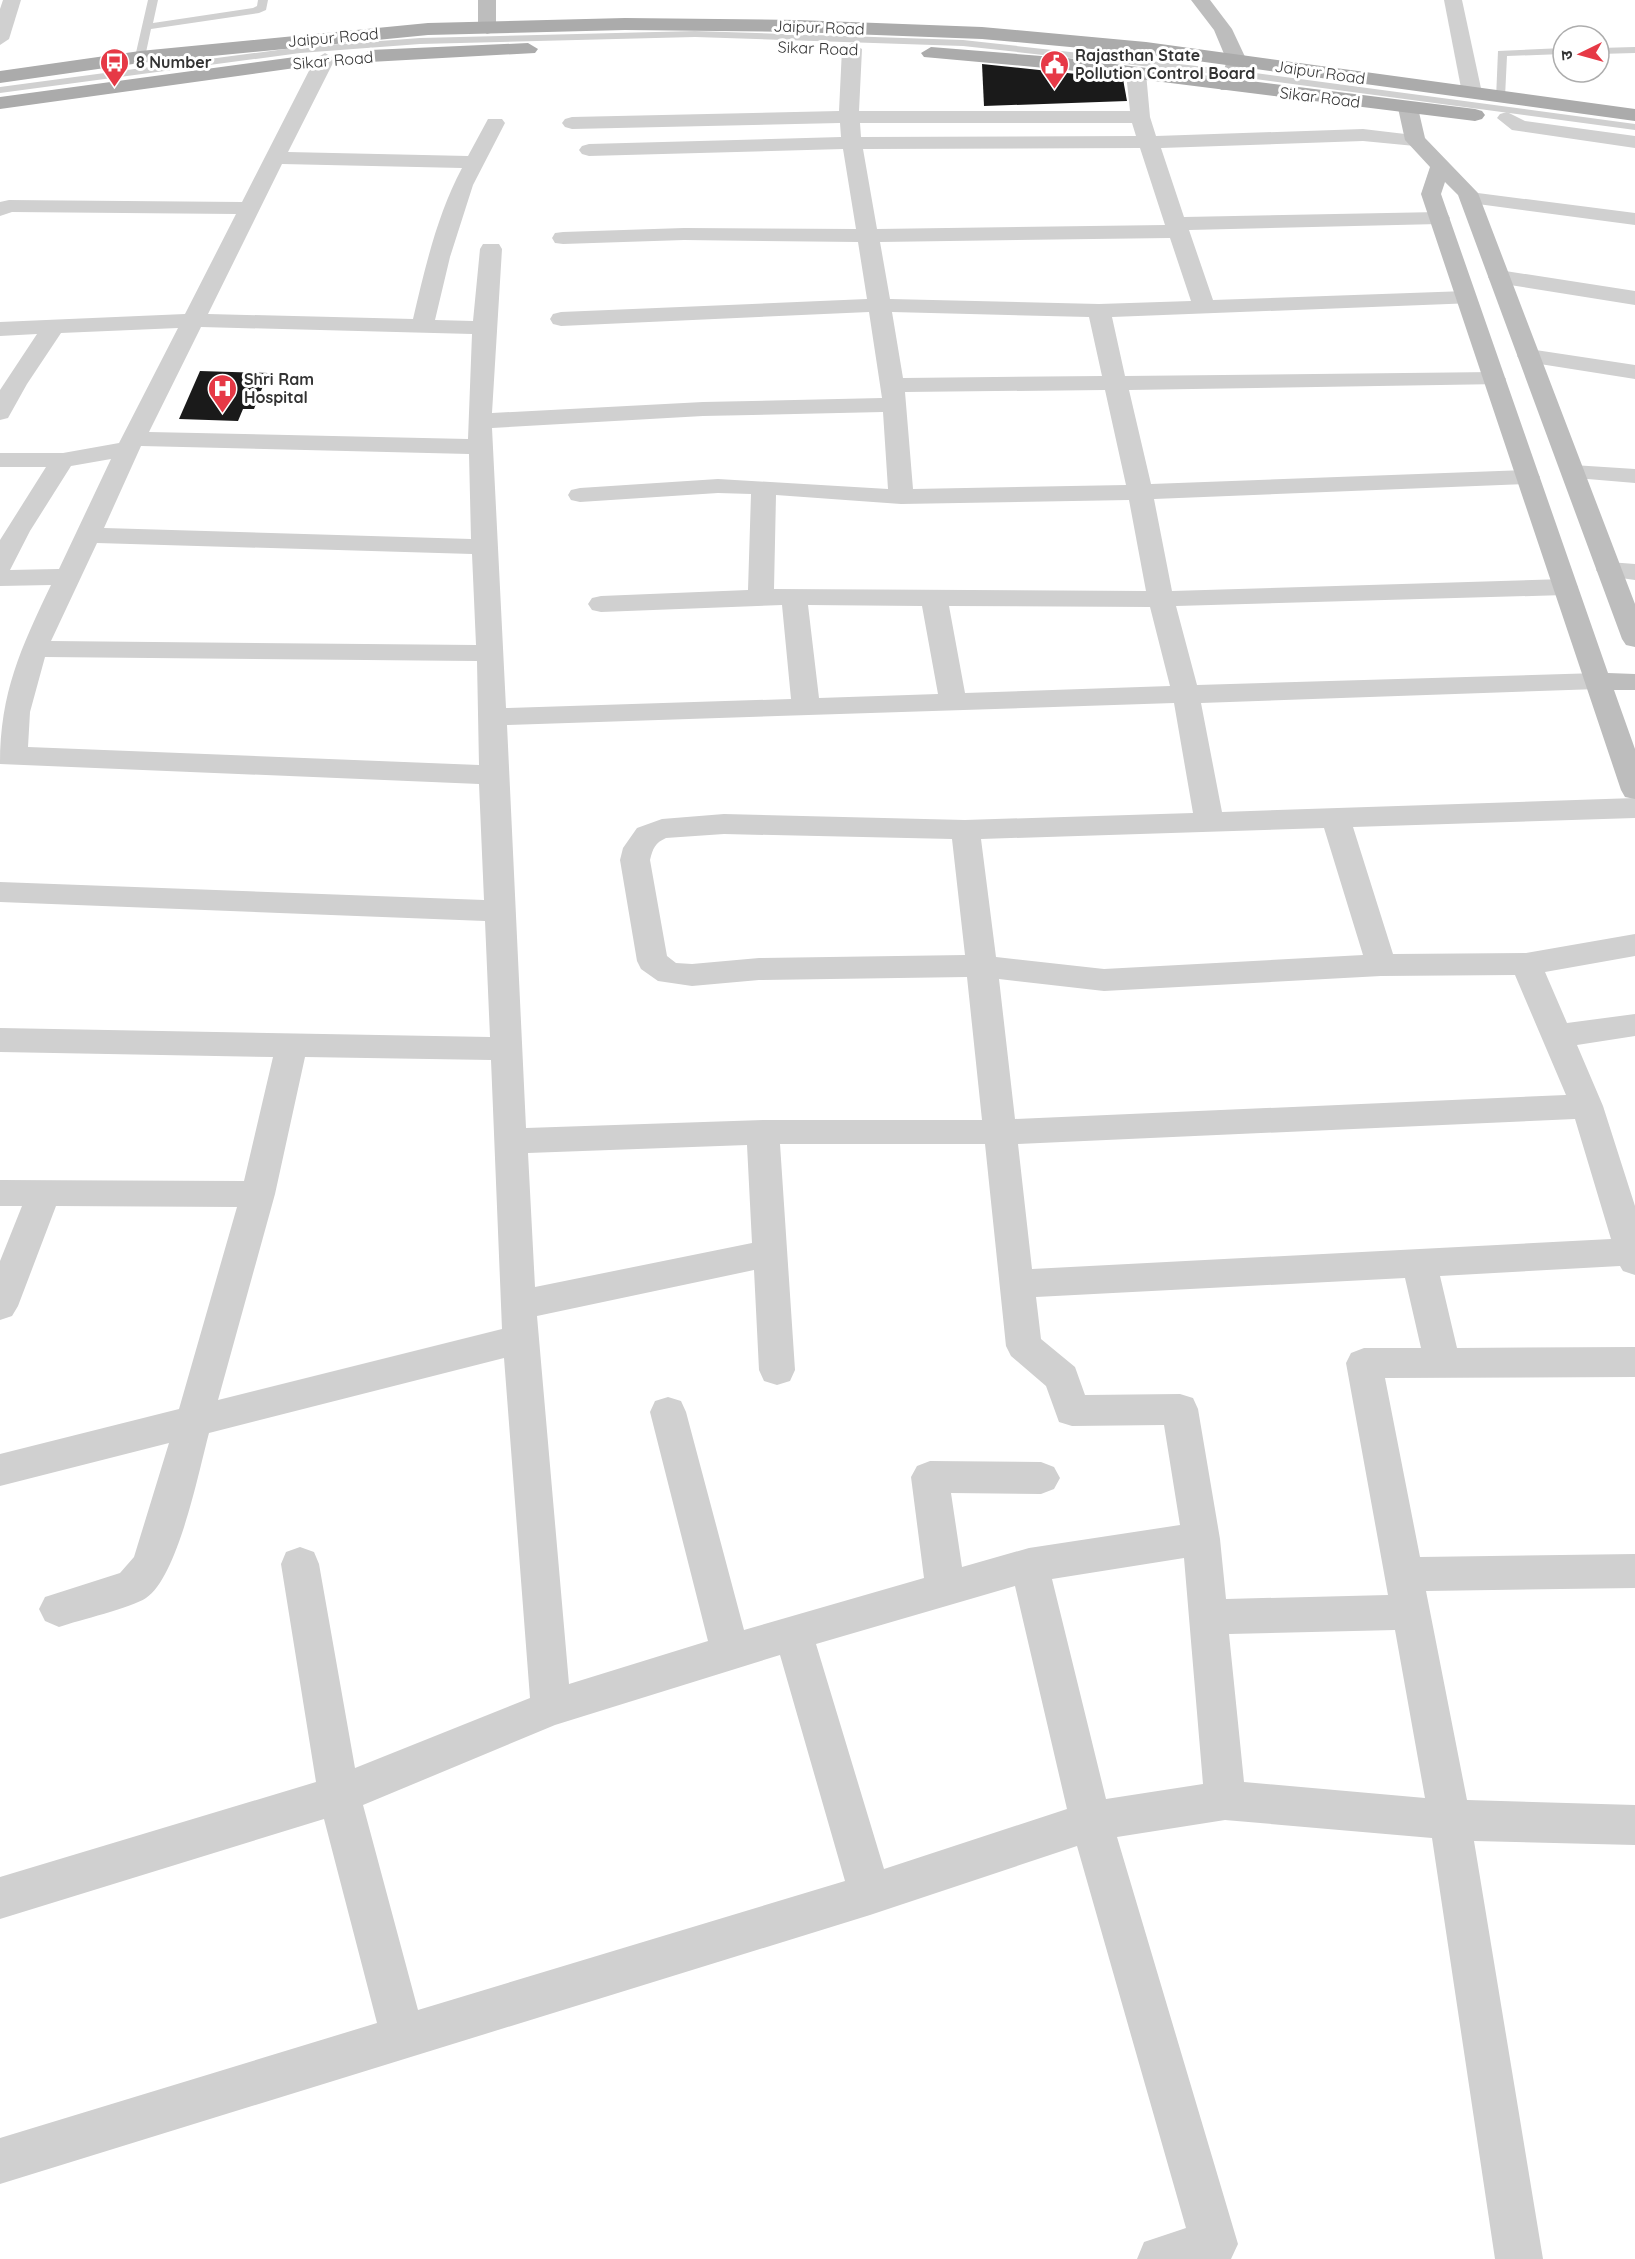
<svg xmlns="http://www.w3.org/2000/svg" width="1635" height="2259" font-family="Quicksand,'Noto Sans Devanagari',sans-serif">
<rect width="100%" height="100%" fill="#fff"/>
<g fill="#1a1a1a">
<path d="M982,64L1123,79L1127,101L984,106Z"/>
<path d="M200,371L268,373L254,409H243L238,421L179,419Z"/>
</g>
<g fill="none" stroke-linecap="round" stroke-linejoin="round">
<g fill="#d0d0d0" fill-rule="evenodd">
<path d="M148,0H158L153,23L253,8L257,6L258,0H268L266,10L259,13L151,29L145,57L140,60L135,57Z"/>
<path d="M695,31L963,40L1233,70L1635,124V130L1233,76L963,46L695,37L420,44L300,53L0,93V87L300,47L420,38Z"/>
<path d="M1635,47V53L1599,54V48Z"/>
<path d="M1563,48V54L1507,56L1505,97L1496,99L1498,51Z"/>
</g>
<g fill="#d0d0d0" fill-rule="evenodd">
<path d="M3,0H21L9,39L0,45V9Z"/>
<path d="M1444,0H1462L1482,93L1479,97H1465L1462,93Z"/>
<path d="M852,43L862,49L859,111H1130L1126,73L1136,67L1146,73L1150,117L1156,136L1363,129L1422,136L1425,140L1422,144L1415,146L1363,141L1161,148L1184,217L1439,212L1447,213L1450,218L1447,223L1439,224L1189,230L1213,300L1466,291L1474,293L1477,298L1474,303L1112,317L1125,376L1494,372L1502,374L1506,379L1502,384L1129,390L1151,484L1528,470L1537,472L1540,477L1537,482L1528,484L1154,499L1172,591L1565,579L1574,581L1578,587L1574,593L1565,595L1176,606L1197,685L1598,673L1608,675L1612,681L1608,687L1598,689L1201,703L1222,812L1635,798V818L1353,827L1393,954L1526,953L1635,934V956L1545,972L1567,1023L1635,1014V1036L1577,1045L1603,1106L1635,1206V1275L1623,1271L1620,1266L1440,1276L1457,1348L1635,1347V1377L1385,1378L1420,1557L1635,1554V1588L1426,1591L1467,1800L1635,1805V1845L1474,1841L1543,2259H1495L1432,1838L1225,1820L1117,1837L1238,2244L1231,2259H1137L1144,2242L1186,2228L1077,1846L870,1915L0,2184V2138L377,2023L324,1819L0,1919V1877L316,1782L281,1564L286,1552L300,1547L314,1552L319,1564L355,1768L530,1698L504,1358L209,1433C199,1470 178,1577 146,1598C131,1608 79,1620 59,1627L45,1621L39,1609L45,1597L120,1573L134,1557L169,1443L0,1486V1454L179,1409L237,1207L56,1206L18,1306L12,1316L0,1320V1261L22,1206H0V1180L244,1181L273,1057L0,1052V1028L490,1037L485,921L0,902V882L484,900L479,784L0,764C0,692 21,648 51,585L0,586V540L46,467H0V453H63L119,443L178,328L61,333L27,384L8,418L0,420V390L37,334L0,336V322L185,314L236,214L12,212L0,216V202L9,200L242,202L315,59L325,53L335,59L288,152L468,156L488,119H502L505,123L473,185L450,257L435,320L473,321L480,249L483,244H499L502,249L492,413L703,402L882,398L869,312L561,326L553,324L550,319L553,314L561,312L867,299L858,242L684,240L563,244L555,243L552,238L555,233L563,232L684,228L856,229L843,149L589,156L582,154L579,150L582,146L589,144L841,137L840,123L572,129L565,127L562,123L565,119L572,117L839,111L842,49ZM860,123H1132L1136,136L861,137ZM1140,148L1165,225L877,229L863,149ZM282,164L462,168C437,215 425,268 413,319L208,314ZM1170,238L1191,301L1099,304L890,299L880,242ZM892,312L1089,317L1102,376L903,378ZM201,327L472,334L468,439L149,432ZM1105,390L1126,485L913,489L905,392ZM883,412L888,489L718,479L580,488L571,490L568,495L571,500L580,502L718,493L751,494L748,590L601,596L592,598L588,604L592,610L601,612L782,605L791,699L506,708L492,428L703,416ZM141,446L469,454L471,539L104,528ZM111,459L59,569L10,570L30,531L71,466ZM776,495L901,504L1129,500L1146,591L774,589ZM97,543L472,554L476,645L51,641ZM808,605L922,606L938,694L819,698ZM949,606L1150,607L1170,686L965,693ZM45,657L477,661L479,765L28,747L30,712ZM1174,703L1193,813L965,820L724,814L662,819L637,828L623,848L620,860L637,961L641,969L658,981L692,986L759,980L967,977L982,1120H763L526,1128L507,725ZM1324,828L1363,955L1104,969L996,957L981,839ZM724,834L952,839L965,955L759,958L692,964L676,963L667,956L650,860C653,848 655,843 666,838ZM1515,975L1566,1095L1015,1119L999,979L1104,991L1381,976ZM305,1057L491,1060L502,1329L218,1400L275,1194ZM1575,1119L1611,1239L1032,1269L1018,1144ZM780,1144H985L1006,1346L1011,1356L1046,1386L1059,1422L1072,1426L1164,1425L1180,1525L1029,1548L962,1567L951,1493L1041,1494L1054,1489L1060,1478L1054,1467L1041,1462L930,1461L917,1466L911,1477L924,1578L744,1630L686,1412L681,1401L668,1397L655,1401L650,1412L708,1641L569,1684L537,1316L754,1270L759,1370L764,1381L777,1385L790,1381L795,1370ZM747,1145L752,1243L535,1287L528,1153ZM1405,1278L1421,1348H1364L1351,1353L1346,1363L1388,1595L1226,1599L1220,1539L1198,1409L1193,1398L1180,1394L1085,1395L1075,1367L1041,1339L1036,1297ZM1184,1558L1203,1784L1106,1799L1052,1579ZM1015,1586L1067,1809L884,1869L816,1644ZM1395,1630L1425,1798L1244,1782L1229,1634ZM780,1655L845,1881L418,2010L363,1805L555,1725Z"/>
<path d="M1507,112L1525,121L1635,136V148L1512,130L1497,118L1500,114Z"/>
<path d="M1470,192L1635,213V225L1463,202L1460,198L1463,194Z"/>
<path d="M1499,270L1635,291V305L1491,282L1488,277L1491,272Z"/>
<path d="M1529,349L1635,365V379L1521,361L1517,356L1521,351Z"/>
<path d="M1573,465L1635,469V483L1564,477L1561,472L1564,467Z"/>
<path d="M1609,562L1635,564V580L1600,575L1596,570L1600,565Z"/>
</g>
<g fill="#bdbdbd" fill-rule="evenodd">
<path d="M478,0H496V28L494,32L487,34L478,28Z"/>
<path d="M1191,0H1210L1232,29L1247,61L1235,90H1221L1218,86L1227,61L1214,30Z"/>
<path d="M1408,102L1415,104L1418,108L1425,138L1478,193L1635,604V647L1626,645L1622,639L1458,195L1445,182L1441,194L1608,673L1635,674V690H1614L1635,749V799L1625,797L1621,790L1421,194L1430,167L1405,140L1398,108L1401,104Z"/>
</g>
<g fill="#ababab" fill-rule="evenodd">
<path d="M625,18L797,20L982,27L1146,42L1635,109V121L1146,54L982,39L797,32L625,30L428,35L140,63L0,83V71L140,51L428,23Z"/>
<path d="M528,43L538,49L535,53L370,62L360,56L370,50Z"/>
<path d="M931,47L1067,58L1475,109L1482,111L1485,115L1482,119L1475,121L1067,70L924,57L921,53Z"/>
<path d="M295,57L305,63L302,67L0,109V97Z"/>
</g>
</g>
<defs>
<symbol id="bus-pin" viewBox="-11 -11 22 30"><path d="M0 17L-7.5 6A9.5 9.5 0 1 1 7.5 6Z" fill="#e63946" stroke="#fff"/><path d="M-5-6H5V4H4V6H2V4H-2V6H-4V4H-5ZM-3.5-4V0h7V-4ZM-3.5 1.2v1.5H-2V1.2ZM2 1.2v1.5H3.5V1.2Z" fill="#fff"/></symbol>
<symbol id="civic-pin" viewBox="-11 -11 22 30"><path d="M0 17L-7.5 6A9.5 9.5 0 1 1 7.5 6Z" fill="#e63946" stroke="#fff"/><path d="M-.6-6.5H3V-4.5H.6V-3L4-1V1h2V6H-6V1h2V-1L-.6-3ZM-1.2 2.5V6h2.4V2.5Z" fill="#fff"/></symbol>
<symbol id="hospital-pin" viewBox="-11 -11 22 30"><path d="M0 17L-7.5 6A9.5 9.5 0 1 1 7.5 6Z" fill="#e63946" stroke="#fff"/><path d="M-5-5h3v3.5h4V-5h3V5h-3V1.5h-4V5h-3Z" fill="#fff"/></symbol>
</defs>
<g fill-rule="evenodd">
<use href="#bus-pin" x="98" y="46" width="33" height="45"/>
<use href="#civic-pin" x="1038" y="48" width="33" height="45"/>
<use href="#hospital-pin" x="206" y="372" width="33" height="45"/>
</g>
<g text-anchor="middle" stroke-width="6" stroke-linejoin="round" paint-order="stroke">
<g font-size="16" fill="#333" stroke="#fff">
<text transform="translate(819 27) rotate(2)" y="6">Jaipur Road</text>
<text transform="translate(333 37) rotate(-5)" y="6">Jaipur Road</text>
<text transform="translate(818 48) rotate(2)" y="6">Sikar Road</text>
<text transform="translate(333 60) rotate(-5)" y="6">Sikar Road</text>
<text transform="translate(1320 72) rotate(8)" y="6">Jaipur Road</text>
<text transform="translate(1320 97) rotate(7)" y="6">Sikar Road</text>
</g>
<g font-size="16" font-weight="bold" fill="#333" stroke="#fff" text-anchor="start">
<text x="1075" y="61">Rajasthan State<tspan x="1075" dy="18">Pollution Control Board</tspan></text>
<text x="136" y="68">8 Number</text>
<text x="244" y="385">Shri Ram<tspan x="244" dy="18">Hospital</tspan></text>
</g>
</g>
<g transform="translate(1581 54) rotate(265)"><circle r="28" fill="#ffffff" stroke="#adadad" stroke-width="1.5"/>
<path d="M0-4.5L10 22L0 15L-10 22Z" fill="#e63946"/>
<text y="-9" font-size="16" font-weight="bold" text-anchor="middle" fill="#333333">उ</text>
</g>
</svg>
